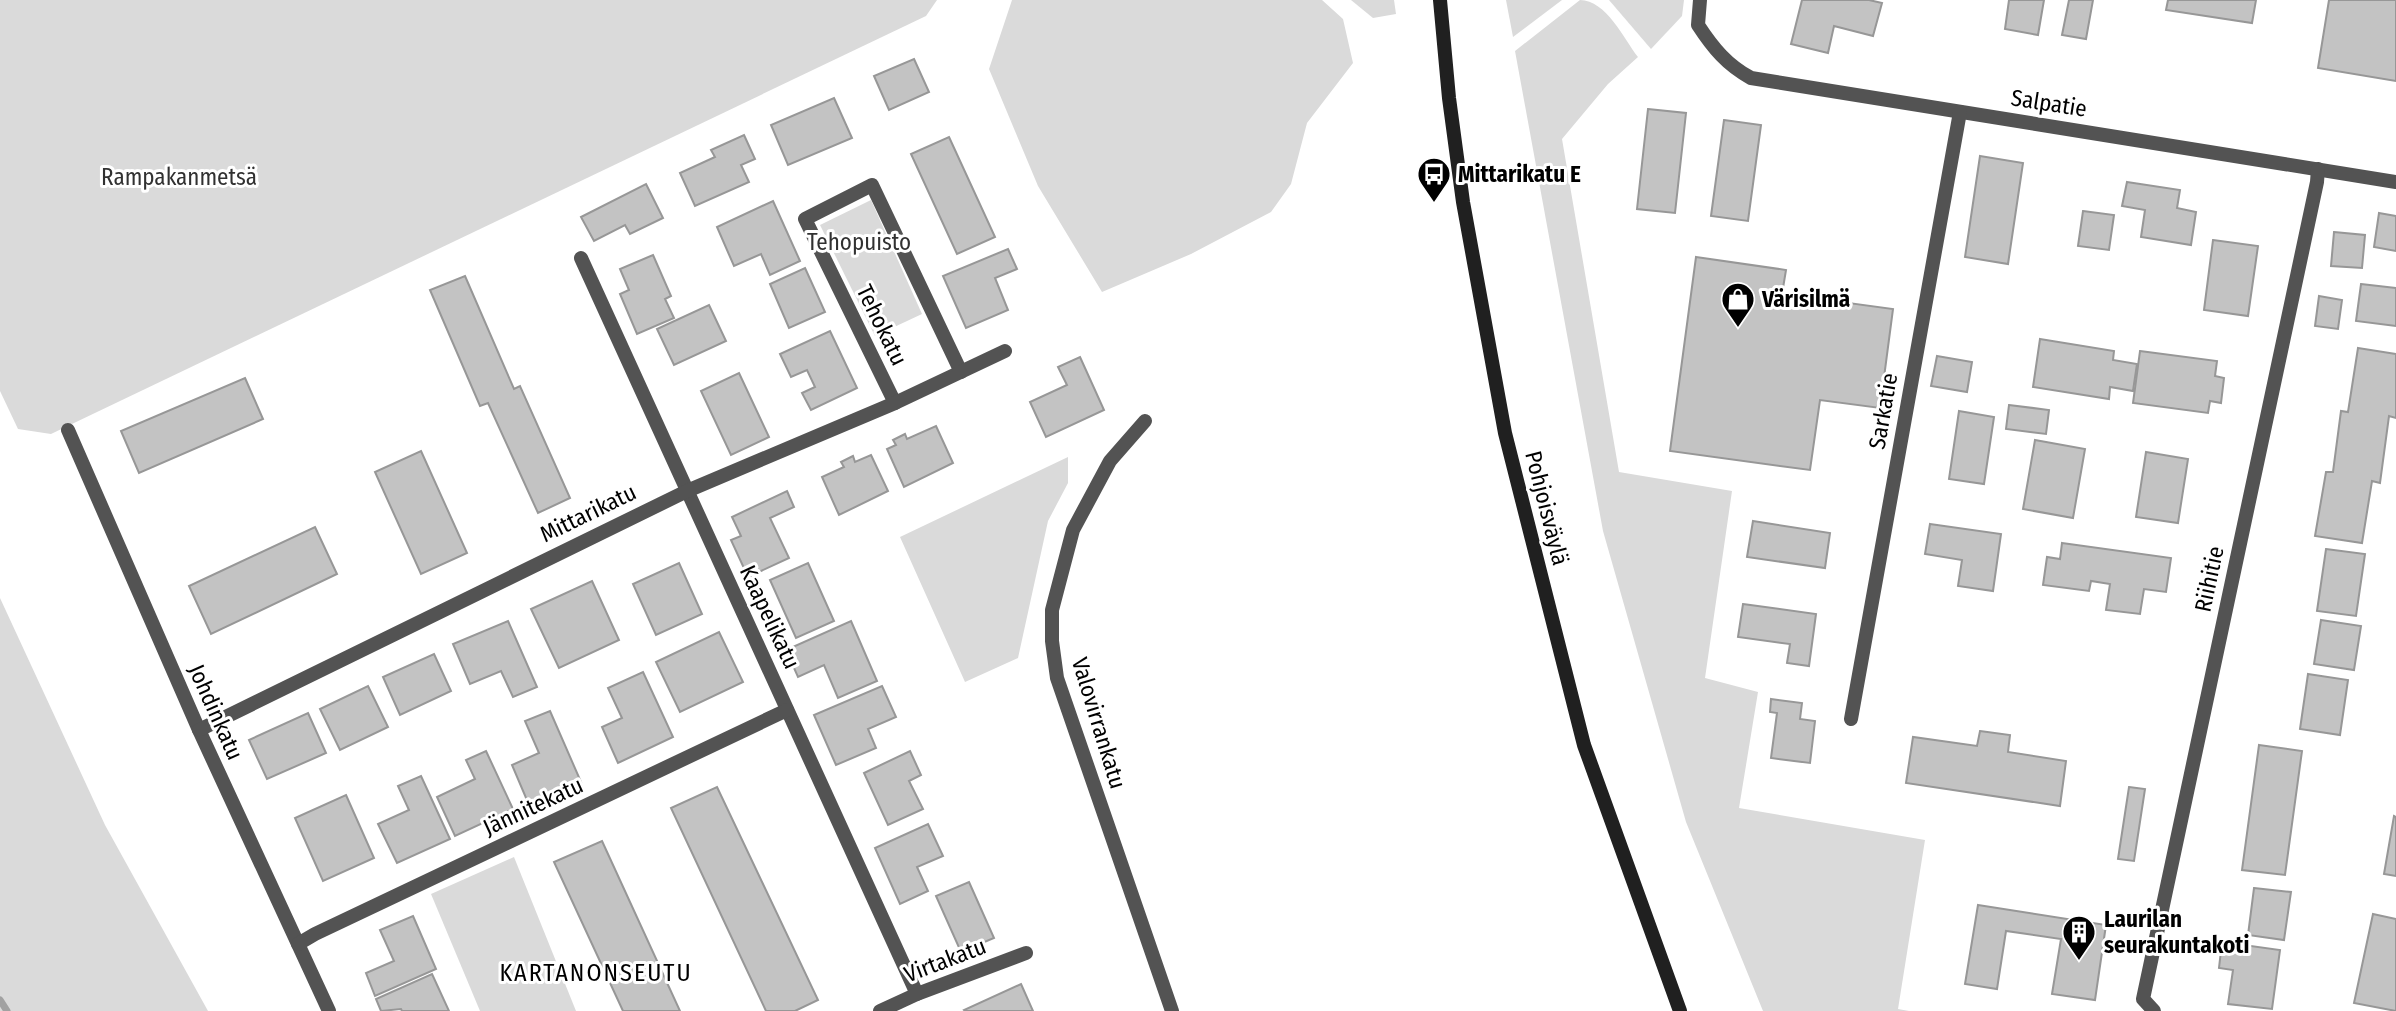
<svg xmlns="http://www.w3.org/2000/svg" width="2396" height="1011" font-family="'Fira Sans Condensed',sans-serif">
<rect width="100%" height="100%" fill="#fff"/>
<g fill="#dadada">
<path d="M0,0H937L926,16L51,434L18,429L0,391Z"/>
<path d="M1012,0H1322L1343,19L1353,63L1307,123L1291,184L1271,212L1191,254L1102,292L1038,186L989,69Z"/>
<path d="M1351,0H1394L1396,14L1373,18Z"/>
<path d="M1506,0H1562L1513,37Z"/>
<path d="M1580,0C1606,0 1624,39 1638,57L1608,84L1562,139L1619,472L1732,491L1705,678L1758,692L1739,808L1925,840L1898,1009L1909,1011H1763L1686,822L1603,531L1515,51Z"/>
<path d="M1609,0H1684L1682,16L1651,49Z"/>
<path d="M871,200L922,314L875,336L820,225Z"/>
<path d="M1068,457V483L1048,521L1018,658L965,682L900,537Z"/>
<path d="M0,598L105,825L208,1011H0Z"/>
<path d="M514,857L576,1011H480L431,894Z"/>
</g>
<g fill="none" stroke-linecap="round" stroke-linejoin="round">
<path stroke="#a1a1a1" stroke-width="7" d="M0,1000L7,1011"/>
</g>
<g fill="#c3c3c3" stroke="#979797" stroke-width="2">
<path d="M1802,0H1869L1882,3L1873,36L1834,26L1828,53L1791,44Z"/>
<path d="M2009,0H2044L2038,35L2005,29Z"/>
<path d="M2069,0H2093L2086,39L2062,35Z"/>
<path d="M2168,0H2256L2252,23L2166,10Z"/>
<path d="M2329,0H2396V81L2318,68Z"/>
<path d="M914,59L929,92L889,110L874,76Z"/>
<path d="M834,98L852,138L788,165L771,125Z"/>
<path d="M1648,109L1686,113L1675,213L1637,209Z"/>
<path d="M1724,120L1761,125L1748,221L1711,216Z"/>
<path d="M744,135L755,159L741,165L749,182L695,206L680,173L715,157L711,150Z"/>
<path d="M949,137L995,237L957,254L911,154Z"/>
<path d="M1980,156L2023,163L2008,264L1965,257Z"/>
<path d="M2127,182L2180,190L2177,208L2196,212L2191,245L2141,237L2145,210L2122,206Z"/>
<path d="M646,184L663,218L630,234L625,225L594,241L581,217Z"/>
<path d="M773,201L800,261L770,275L761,254L734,266L717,227Z"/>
<path d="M2083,211L2114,215L2109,250L2078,246Z"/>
<path d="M2379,213L2396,216V251L2374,247Z"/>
<path d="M2334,232L2365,235L2362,268L2331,266Z"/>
<path d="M2213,240L2258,246L2248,316L2204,310Z"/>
<path d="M1008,249L1017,269L995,278L1008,310L966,328L943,276Z"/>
<path d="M653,255L671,296L665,299L674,318L637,334L620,294L629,290L620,269Z"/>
<path d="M1696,257L1786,270L1782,294L1893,309L1880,408L1820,400L1810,470L1670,451Z"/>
<path d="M805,268L825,312L789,328L770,284Z"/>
<path d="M465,276L514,389L520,386L570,498L538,513L488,403L480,406L430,290Z"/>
<path d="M2361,284L2396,288V326L2356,321Z"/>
<path d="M2319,296L2342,300L2338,329L2315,326Z"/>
<path d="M709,305L726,341L674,365L657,329Z"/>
<path d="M830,331L857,388L811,410L802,393L815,387L807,370L791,377L780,354Z"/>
<path d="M2040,339L2114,351L2113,360L2137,364L2133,391L2110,387L2109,399L2033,387Z"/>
<path d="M2358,348L2396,354V418L2389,416L2380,483L2372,481L2362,543L2315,536L2326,472H2333L2341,411L2348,412Z"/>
<path d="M2140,351L2217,361L2215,376L2224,378L2221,403L2210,401L2208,413L2133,403Z"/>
<path d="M1937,356L1972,362L1967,392L1931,386Z"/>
<path d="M1080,357L1104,410L1046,437L1030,402L1067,385L1058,367Z"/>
<path d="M739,373L769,437L731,455L701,391Z"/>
<path d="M245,378L263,419L139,473L121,431Z"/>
<path d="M2009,405L2049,410L2046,434L2006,429Z"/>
<path d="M1959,411L1994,417L1984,484L1949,479Z"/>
<path d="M936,426L953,463L904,487L887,449L896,445L893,440L905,434L907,439Z"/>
<path d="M2035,440L2085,449L2073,518L2023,509Z"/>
<path d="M421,451L467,553L421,574L375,472Z"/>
<path d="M2146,452L2188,459L2178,523L2136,517Z"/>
<path d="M871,455L888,491L839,515L822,477L844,467L841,462L853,456L855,462Z"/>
<path d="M787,491L794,507L770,518L789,558L748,577L731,540L741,536L732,517Z"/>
<path d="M1753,521L1830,533L1825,568L1747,557Z"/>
<path d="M1930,524L2001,534L1993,591L1958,586L1962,560L1925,554Z"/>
<path d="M315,527L337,574L211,634L189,586Z"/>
<path d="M2062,543L2171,558L2166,592L2144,589L2140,614L2106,610L2110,584L2091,581L2089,591L2043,585L2047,557L2060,559Z"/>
<path d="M2326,549L2365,554L2356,616L2317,611Z"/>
<path d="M679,563L702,614L656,635L633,584Z"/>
<path d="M808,563L834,621L796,638L770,580Z"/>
<path d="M592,581L619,640L559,668L531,609Z"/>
<path d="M1743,604L1816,614L1809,666L1787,663L1790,644L1738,637Z"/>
<path d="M2321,620L2361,626L2354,670L2314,664Z"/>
<path d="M508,621L537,687L513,697L501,671L470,684L453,644Z"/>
<path d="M851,621L877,681L838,698L824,665L798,677L786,650Z"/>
<path d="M719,632L743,682L680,712L656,662Z"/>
<path d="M434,654L451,691L400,715L383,677Z"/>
<path d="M643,672L673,737L618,763L602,727L622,718L608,688Z"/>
<path d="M2308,674L2348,680L2340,735L2300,729Z"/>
<path d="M368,686L388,727L340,750L320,709Z"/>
<path d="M882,686L896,717L868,729L876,748L836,765L814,715Z"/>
<path d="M1771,699L1802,703L1800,719L1815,721L1810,763L1771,758L1777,713L1770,712Z"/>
<path d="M550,711L581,782L529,805L512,765L539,753L525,721Z"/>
<path d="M308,713L326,753L267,779L249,740Z"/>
<path d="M1980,731L2010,735L2008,752L2066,761L2060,806L1906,783L1913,737L1977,746Z"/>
<path d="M2259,745L2302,751L2285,875L2242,870Z"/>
<path d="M486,751L513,809L455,836L437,797L475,779L466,760Z"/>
<path d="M910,751L921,775L909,781L923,809L888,825L864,773Z"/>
<path d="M421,776L450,839L397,863L378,824L409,810L398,786Z"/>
<path d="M717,787L818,1000L795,1011H766L671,808Z"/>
<path d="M2129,787L2145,789L2134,861L2118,859Z"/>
<path d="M346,795L374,858L323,881L295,818Z"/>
<path d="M2394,816L2396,817V876L2384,874Z"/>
<path d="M928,824L943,856L917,867L928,891L900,904L875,848Z"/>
<path d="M602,841L680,1011H623L554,862Z"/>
<path d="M969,882L994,938L961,952L936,896Z"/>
<path d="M2254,888L2291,892L2284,940L2248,935Z"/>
<path d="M1978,905L2106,925L2095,1000L2052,994L2061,939L2006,931L1997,989L1965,984Z"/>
<path d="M2373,914L2396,919V1011L2354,1003Z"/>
<path d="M413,916L436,969L375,996L366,973L394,961L380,930Z"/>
<path d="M2222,942L2280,950L2272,1009L2228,1004L2233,970L2219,968Z"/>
<path d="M432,974L449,1011H402L401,1009L381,1011L376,999Z"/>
<path d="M1021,984L1033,1011H965L964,1010Z"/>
</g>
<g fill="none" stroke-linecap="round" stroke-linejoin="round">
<g stroke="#535353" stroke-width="14">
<path d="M1700,0L1698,25C1713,48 1727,65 1751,78L2396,182"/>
<path d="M581,258L917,994"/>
<path d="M895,403L805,219L872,185L961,372"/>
<path d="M1145,421L1110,461L1073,530L1052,610V641L1057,678L1172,1011"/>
<path d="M68,430L199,730L329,1011"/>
<path d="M1851,719L1960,112"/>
<path d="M199,730L687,491L895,403L1005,351"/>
<path d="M298,944L315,934L787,710"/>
<path d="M880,1011L917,994L1026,953"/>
<path d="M2154,1011L2143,999L2317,182L2318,169"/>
</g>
<path stroke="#202020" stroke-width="14" d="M1440,0L1449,98L1463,202L1505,433L1584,745L1680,1011"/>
</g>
<defs>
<symbol id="bus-pin" viewBox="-11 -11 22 30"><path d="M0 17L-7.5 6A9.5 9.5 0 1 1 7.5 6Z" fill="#000" stroke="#fff"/><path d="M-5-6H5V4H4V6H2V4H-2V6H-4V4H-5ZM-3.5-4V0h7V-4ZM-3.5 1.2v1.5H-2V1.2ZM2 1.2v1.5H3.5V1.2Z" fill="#fff"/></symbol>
<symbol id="shop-pin" viewBox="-11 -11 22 30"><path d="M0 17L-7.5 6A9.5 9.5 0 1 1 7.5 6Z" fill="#000" stroke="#fff"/><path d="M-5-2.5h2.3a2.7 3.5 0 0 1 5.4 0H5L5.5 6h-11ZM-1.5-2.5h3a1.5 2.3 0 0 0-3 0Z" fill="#fff"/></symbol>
<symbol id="building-pin" viewBox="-11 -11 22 30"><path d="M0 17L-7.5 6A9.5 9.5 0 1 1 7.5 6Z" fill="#000" stroke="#fff"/><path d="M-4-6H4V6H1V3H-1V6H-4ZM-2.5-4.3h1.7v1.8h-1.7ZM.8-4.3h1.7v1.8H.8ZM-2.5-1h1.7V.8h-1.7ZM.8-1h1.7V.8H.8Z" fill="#fff"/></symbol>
</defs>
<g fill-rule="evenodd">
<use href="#bus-pin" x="1415" y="155" width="38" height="52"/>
<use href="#shop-pin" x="1719" y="280" width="38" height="52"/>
<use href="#building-pin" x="2060" y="913" width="38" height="52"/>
</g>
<g text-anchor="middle" stroke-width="6" stroke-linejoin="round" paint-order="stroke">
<g font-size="23" fill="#000" stroke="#fff">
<text transform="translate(2049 103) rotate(9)" y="8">Salpatie</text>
<text transform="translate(882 325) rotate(64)" y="8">Tehokatu</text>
<text transform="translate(1883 411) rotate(-80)" y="8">Sarkatie</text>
<text transform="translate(1547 508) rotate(76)" y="8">Pohjoisväylä</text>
<text transform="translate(588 513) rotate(-26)" y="8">Mittarikatu</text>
<text transform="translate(2209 579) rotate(-78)" y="8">Riihitie</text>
<text transform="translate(770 617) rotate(65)" y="8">Kaapelikatu</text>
<text transform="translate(216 712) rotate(66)" y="8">Johdinkatu</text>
<text transform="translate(1099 723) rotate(73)" y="8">Valovirrankatu</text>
<text transform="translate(533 806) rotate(-25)" y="8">Jännitekatu</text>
<text transform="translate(945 960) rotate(-21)" y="8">Virtakatu</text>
</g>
<g font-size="23" font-weight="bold" fill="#000" stroke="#fff" text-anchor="start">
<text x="1458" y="182">Mittarikatu E</text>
<text x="1762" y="307">Värisilmä</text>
<text x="2104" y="927">Laurilan<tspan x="2104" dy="26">seurakuntakoti</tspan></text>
</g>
<g font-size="23" fill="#313131" stroke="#fff">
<text x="179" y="185">Rampakanmetsä</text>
<text x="859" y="250">Tehopuisto</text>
</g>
<g font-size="24" letter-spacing="2" fill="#000" stroke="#fff">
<text x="596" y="981">KARTANONSEUTU</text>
</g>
</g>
</svg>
